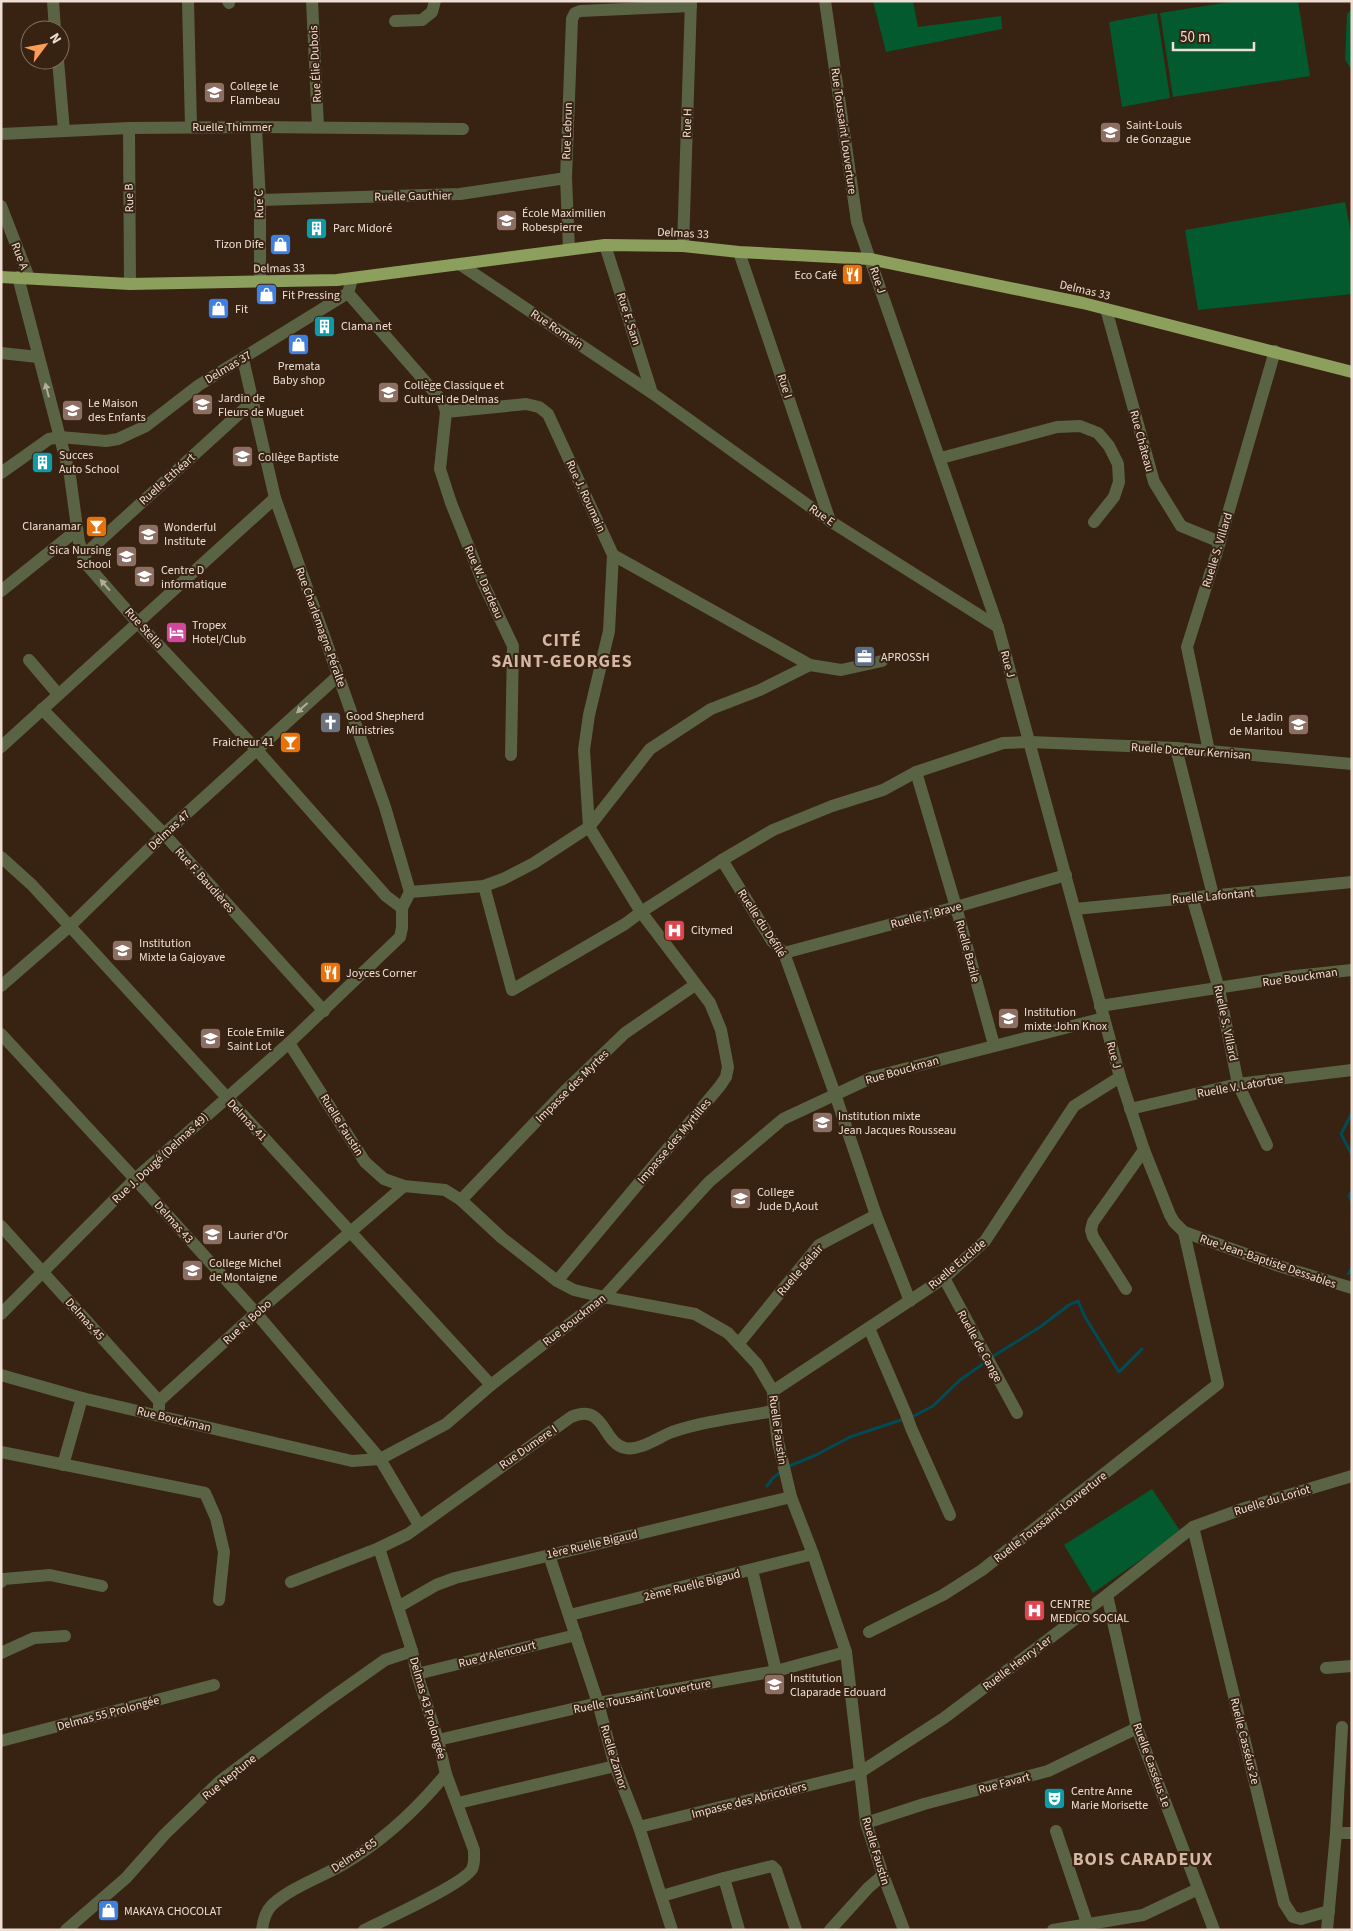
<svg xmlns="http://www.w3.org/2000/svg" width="1353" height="1931" font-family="'Source Sans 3',sans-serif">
<rect width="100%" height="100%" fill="#382211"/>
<g fill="#035a2e">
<path d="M873,1H913L918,27L1001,16L1002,29L886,52Z"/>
<path d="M1236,1H1298L1310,76L1173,97L1160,13Z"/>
<path d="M1352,9V70L1345,60L1347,14Z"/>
<path d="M1157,13L1170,98L1122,107L1109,22Z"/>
<path d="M1345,202L1352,237V294L1198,310L1185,230Z"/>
<path d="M1152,1489L1181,1532L1093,1593L1064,1545Z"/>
</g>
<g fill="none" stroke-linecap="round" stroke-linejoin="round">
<g stroke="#014b56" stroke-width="3">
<path d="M1352,1113L1341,1134L1352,1155"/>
<path d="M1352,1191L1349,1196L1352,1202"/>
<path d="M1352,1221V1229"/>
<path d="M1348,1274L1352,1268"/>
<path d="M992,1357L1040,1327L1069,1305L1078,1301L1085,1317L1119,1372L1142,1349"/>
<path d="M910,1418L933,1406L960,1380L987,1361"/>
<path d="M787,1467L816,1455L850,1437L904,1419"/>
<path d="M767,1486L773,1478L782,1471"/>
</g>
<g stroke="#5a6444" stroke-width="12">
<path d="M53,1L55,30"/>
<path d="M188,1L191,127"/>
<path d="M228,1L229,3"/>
<path d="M312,1L318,127"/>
<path d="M825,1L857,222L998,627L1120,1077L1144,1150L1170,1215L1174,1222L1184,1232L1279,1266L1352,1288"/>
<path d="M395,21L422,20L432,12L435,1"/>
<path d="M58,60L64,131"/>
<path d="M256,127L260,200V282"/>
<path d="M129,128L130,284"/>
<path d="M1,134L129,128L256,127L463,129"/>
<path d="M260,200L460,194L566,178"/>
<path d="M1,206L29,278"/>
<path d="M605,245L652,393"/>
<path d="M683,246L691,1"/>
<path d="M569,249L566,178L572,19L575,13L580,11L691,6"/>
<path d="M739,252L830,521"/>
<path d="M461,265L652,393L830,521L998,627"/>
<path d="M18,277L70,476L79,542L87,565L137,622L256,749L386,896L402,908"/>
<path d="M352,279L348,293L443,402L446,412L526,404L539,407L548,414L613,555L810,665L841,670L882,661"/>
<path d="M1106,309L1154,482L1181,526L1220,542"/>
<path d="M1,353L38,357"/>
<path d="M243,359L275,498L385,807L410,892"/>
<path d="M446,412L440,469L451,503L484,585L513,646L511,755"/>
<path d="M941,458L1057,427L1080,426L1098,433L1109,446L1118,464L1119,482L1114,497L1094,522"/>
<path d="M1,473L49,439L60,437L106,441L118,439L146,426L199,385L348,293"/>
<path d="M83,556L252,402"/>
<path d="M1,591L77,530"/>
<path d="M29,660L58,694"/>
<path d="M42,709L164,834L324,1011"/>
<path d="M1,747L275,498"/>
<path d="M1176,748L1213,895"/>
<path d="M1209,751L1187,647L1216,555L1275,351"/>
<path d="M916,772L956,907L994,1045"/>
<path d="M1,857L32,885L491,1385"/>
<path d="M722,860L772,941L784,953L835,1094L876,1215L910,1301"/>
<path d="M484,886L512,990L625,924L641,912L722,860L773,830L832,806L883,790L916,772L1003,743L1030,742L1176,748L1352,764"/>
<path d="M410,892L484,886L503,879L534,863L589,827L650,749L711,709L760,690L810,665"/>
<path d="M1192,897L1219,989L1238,1084L1267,1145"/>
<path d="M1075,909L1352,882"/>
<path d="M784,953L956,907L1066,875"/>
<path d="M1,986L70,926L164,834L338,676"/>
<path d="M1100,1006L1295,976L1352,970"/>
<path d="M1,1034L135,1179L256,1313L380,1459L419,1525"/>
<path d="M289,1043L365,1162L384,1179L404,1186L445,1190L461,1200L502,1238L557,1281L574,1290L604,1297L695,1314L728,1333L757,1364L773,1391L774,1411L778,1442L791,1497L813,1554L846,1652L866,1823L883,1875L904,1930"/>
<path d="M1130,1109L1238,1084L1352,1070"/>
<path d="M461,1200L567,1089L625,1033L695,985"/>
<path d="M1,1226L159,1401V1408"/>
<path d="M944,1278L1017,1413"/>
<path d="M557,1281L720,1086L726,1077L728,1067L721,1030L710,1003L641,912L589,827L584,750L589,715L609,631L613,555"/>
<path d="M1126,1289L1093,1237L1091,1230L1093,1222L1144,1150"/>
<path d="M1,1314L135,1179L289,1043L400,937L402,928V908L410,892"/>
<path d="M869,1328L906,1414L911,1428L950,1515"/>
<path d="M739,1343L819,1245L876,1215"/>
<path d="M1,1375L82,1398L352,1461L380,1459L446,1424L491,1385L604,1297L709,1182L783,1119L873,1077L1104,1018"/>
<path d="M773,1391L944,1278L985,1241L1074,1106L1120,1077"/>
<path d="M159,1401L256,1313L404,1186"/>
<path d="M1,1452L205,1493L216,1518L224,1552L219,1600"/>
<path d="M63,1465L82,1398"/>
<path d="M1193,1527L1284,1903L1293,1917L1301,1919L1329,1911"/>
<path d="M549,1555L598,1703L615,1766L639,1827L672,1930"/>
<path d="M752,1570L776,1671"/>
<path d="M1,1582L4,1579L50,1575L102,1586"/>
<path d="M291,1582L379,1548L408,1534L571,1417C605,1402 602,1443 625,1448C640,1451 659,1437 672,1432C704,1421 741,1417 774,1411"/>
<path d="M1107,1595L1137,1728L1214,1930"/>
<path d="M398,1607L436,1585L455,1578L791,1497"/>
<path d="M570,1615L813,1554"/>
<path d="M869,1632L943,1595L982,1570L1218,1384L1184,1232"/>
<path d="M1,1653L34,1638L65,1636"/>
<path d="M1326,1668L1352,1666"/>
<path d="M417,1674L576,1635"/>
<path d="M438,1740L598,1703L776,1671L846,1652"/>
<path d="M1,1741L214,1685"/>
<path d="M458,1803L615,1766"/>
<path d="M866,1823L924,1804L1048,1771L1137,1728"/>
<path d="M639,1827L859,1773L944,1718L1107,1595L1193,1527L1245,1508L1352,1476"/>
<path d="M1056,1831L1087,1923"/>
<path d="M1336,1833H1352"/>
<path d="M724,1878L772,1866L776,1870L796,1930"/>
<path d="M662,1896L724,1878L739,1930"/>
<path d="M66,1930L126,1878L165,1834L220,1781L327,1701L385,1660L412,1651"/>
<path d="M262,1930C263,1921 265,1912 272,1905C292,1887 319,1878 342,1865C382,1842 417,1809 446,1774"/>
<path d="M364,1930C384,1920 464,1884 472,1869C475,1863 474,1856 474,1850L446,1774L438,1740L417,1674L412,1651L379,1548"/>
<path d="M830,1930L868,1888L883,1875"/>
<path d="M1053,1930L1143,1915L1198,1889"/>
<path d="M1327,1930L1336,1833L1342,1727"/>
</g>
<path stroke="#8c9f5d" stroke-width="12" d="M1,277L130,284L337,280L605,245L683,246L739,252L870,259L1083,303L1352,372"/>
</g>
<defs><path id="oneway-solid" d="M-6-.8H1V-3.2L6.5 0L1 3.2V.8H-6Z" transform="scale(1.25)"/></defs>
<g fill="#b3ad9a">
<use href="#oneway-solid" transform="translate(47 390) rotate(-105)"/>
<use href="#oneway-solid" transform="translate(105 585) rotate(-131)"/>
<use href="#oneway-solid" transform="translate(302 708) rotate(138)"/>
</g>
<defs>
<symbol id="school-square" viewBox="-11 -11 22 22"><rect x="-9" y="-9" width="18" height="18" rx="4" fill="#8d6e63" stroke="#382211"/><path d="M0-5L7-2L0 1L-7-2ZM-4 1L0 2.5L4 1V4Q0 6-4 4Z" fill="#fff"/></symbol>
<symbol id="building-square" viewBox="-11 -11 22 22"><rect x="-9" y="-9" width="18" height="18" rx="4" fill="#0f9aa8" stroke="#382211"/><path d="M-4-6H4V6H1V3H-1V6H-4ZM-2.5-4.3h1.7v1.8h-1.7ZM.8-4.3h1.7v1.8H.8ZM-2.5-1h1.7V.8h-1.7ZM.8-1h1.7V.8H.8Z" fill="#fff"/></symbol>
<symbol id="shop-square" viewBox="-11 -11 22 22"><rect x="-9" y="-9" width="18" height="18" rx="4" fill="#3f7fe0" stroke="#382211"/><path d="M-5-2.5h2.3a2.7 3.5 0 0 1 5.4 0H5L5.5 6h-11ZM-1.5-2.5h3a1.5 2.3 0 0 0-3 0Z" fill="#fff"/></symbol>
<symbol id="restaurant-square" viewBox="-11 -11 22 22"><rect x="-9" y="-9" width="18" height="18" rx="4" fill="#e8710a" stroke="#382211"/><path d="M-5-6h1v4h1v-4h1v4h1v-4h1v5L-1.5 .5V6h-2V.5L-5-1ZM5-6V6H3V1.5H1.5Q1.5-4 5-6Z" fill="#fff"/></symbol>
<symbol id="bar-square" viewBox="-11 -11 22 22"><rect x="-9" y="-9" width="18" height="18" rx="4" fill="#e8710a" stroke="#382211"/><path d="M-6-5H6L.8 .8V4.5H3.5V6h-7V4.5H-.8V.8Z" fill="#fff"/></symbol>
<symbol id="hotel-square" viewBox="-11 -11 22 22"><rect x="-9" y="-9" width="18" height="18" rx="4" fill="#d1479c" stroke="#382211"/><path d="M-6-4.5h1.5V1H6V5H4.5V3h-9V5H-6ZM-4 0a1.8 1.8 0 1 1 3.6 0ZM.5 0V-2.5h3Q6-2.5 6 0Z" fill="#fff"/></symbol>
<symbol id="office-square" viewBox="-11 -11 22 22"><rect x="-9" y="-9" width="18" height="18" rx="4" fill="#5c6f8a" stroke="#382211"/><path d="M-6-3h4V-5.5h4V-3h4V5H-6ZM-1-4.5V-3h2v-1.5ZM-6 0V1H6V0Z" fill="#fff"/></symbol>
<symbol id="church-square" viewBox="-11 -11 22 22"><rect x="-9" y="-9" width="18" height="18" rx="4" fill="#6b7280" stroke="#382211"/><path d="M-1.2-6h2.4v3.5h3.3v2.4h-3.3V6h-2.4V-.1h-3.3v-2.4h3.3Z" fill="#fff"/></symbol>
<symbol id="hospital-square" viewBox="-11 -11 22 22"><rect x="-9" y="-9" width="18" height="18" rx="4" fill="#e0444e" stroke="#382211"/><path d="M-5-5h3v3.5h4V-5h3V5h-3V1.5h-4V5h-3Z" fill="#fff"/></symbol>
<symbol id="theatre-square" viewBox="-11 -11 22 22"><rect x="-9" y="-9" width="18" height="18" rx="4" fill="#0f9aa8" stroke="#382211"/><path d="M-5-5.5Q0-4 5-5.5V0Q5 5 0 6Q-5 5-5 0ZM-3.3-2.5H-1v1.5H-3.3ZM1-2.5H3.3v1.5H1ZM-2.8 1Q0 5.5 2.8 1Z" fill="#fff"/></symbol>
</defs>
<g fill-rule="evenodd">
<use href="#school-square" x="202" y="80" width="25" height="25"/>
<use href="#school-square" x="1098" y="120" width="25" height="25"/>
<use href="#school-square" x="494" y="208" width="25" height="25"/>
<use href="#building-square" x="304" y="216" width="25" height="25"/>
<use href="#shop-square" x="268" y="232" width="25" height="25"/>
<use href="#restaurant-square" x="840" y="262" width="25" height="25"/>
<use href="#shop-square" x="254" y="282" width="25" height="25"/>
<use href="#shop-square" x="206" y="296" width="25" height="25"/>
<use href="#building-square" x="312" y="314" width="25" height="25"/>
<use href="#shop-square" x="286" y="332" width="25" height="25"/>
<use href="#school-square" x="376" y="380" width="25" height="25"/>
<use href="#school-square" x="190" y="392" width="25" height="25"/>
<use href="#school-square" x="60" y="398" width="25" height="25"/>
<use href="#school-square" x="230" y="444" width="25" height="25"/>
<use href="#building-square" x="30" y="450" width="25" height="25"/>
<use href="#bar-square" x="84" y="514" width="25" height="25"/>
<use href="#school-square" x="136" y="522" width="25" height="25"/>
<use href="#school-square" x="114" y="544" width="25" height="25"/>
<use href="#school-square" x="132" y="564" width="25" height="25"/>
<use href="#hotel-square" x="164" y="620" width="25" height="25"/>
<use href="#office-square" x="852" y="644" width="25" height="25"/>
<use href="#church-square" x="318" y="710" width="25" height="25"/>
<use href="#school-square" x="1286" y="712" width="25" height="25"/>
<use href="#bar-square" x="278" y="730" width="25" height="25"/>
<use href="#hospital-square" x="662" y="918" width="25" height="25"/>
<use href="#school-square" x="110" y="938" width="25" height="25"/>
<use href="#restaurant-square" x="318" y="960" width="25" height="25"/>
<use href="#school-square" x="996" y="1006" width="25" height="25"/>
<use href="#school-square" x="198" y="1026" width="25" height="25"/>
<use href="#school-square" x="810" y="1110" width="25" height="25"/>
<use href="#school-square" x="728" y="1186" width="25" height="25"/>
<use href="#school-square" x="200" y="1222" width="25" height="25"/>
<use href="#school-square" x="180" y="1258" width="25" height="25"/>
<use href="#hospital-square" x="1022" y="1598" width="25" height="25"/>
<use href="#school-square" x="762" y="1672" width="25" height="25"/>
<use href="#theatre-square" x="1042" y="1786" width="25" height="25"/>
<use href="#shop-square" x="96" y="1898" width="25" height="25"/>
</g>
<g text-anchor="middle" stroke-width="4" stroke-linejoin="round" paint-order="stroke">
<g font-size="12" fill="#eeded4" stroke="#382211">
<text transform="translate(315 64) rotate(-93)" y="4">Rue Élie Dubois</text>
<text transform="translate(687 123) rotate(-88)" y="4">Rue H</text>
<text x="232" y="131">Ruelle Thimmer</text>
<text transform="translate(567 131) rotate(-88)" y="4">Rue Lebrun</text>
<text transform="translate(844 131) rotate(82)" y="4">Rue Toussaint Louverture</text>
<text transform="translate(413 196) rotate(-1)" y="4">Ruelle Gauthier</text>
<text transform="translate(129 198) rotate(-91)" y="4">Rue B</text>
<text transform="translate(259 204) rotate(-91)" y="4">Rue C</text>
<text transform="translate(683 233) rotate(3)" y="4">Delmas 33</text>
<text transform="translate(20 256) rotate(69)" y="4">Rue A</text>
<text transform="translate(279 268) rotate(-1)" y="4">Delmas 33</text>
<text transform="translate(878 280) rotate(71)" y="4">Rue J</text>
<text transform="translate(1085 290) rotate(13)" y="4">Delmas 33</text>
<text transform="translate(629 319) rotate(72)" y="4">Rue F. Sam</text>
<text transform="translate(557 329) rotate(34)" y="4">Rue Romain</text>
<text transform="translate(228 367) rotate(-31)" y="4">Delmas 37</text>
<text transform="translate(785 386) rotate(72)" y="4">Rue I</text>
<text transform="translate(1142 441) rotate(75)" y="4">Rue Château</text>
<text transform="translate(167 479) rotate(-42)" y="4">Ruelle Ethéart</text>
<text transform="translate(586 496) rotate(65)" y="4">Rue J. Roumain</text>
<text transform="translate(822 515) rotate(35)" y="4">Rue E</text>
<text transform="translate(1217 550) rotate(-73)" y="4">Ruelle S. Villard</text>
<text transform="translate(484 582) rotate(66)" y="4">Rue W. Dardeau</text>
<text transform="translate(321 627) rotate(70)" y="4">Rue Charlemagne Péralte</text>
<text transform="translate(144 628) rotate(48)" y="4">Rue Stella</text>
<text transform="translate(1008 664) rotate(75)" y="4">Rue J</text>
<text transform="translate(1191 751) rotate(4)" y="4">Ruelle Docteur Kernisan</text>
<text transform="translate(169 830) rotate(-43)" y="4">Delmas 47</text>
<text transform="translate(205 880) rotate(48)" y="4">Rue F. Baudières</text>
<text transform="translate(1213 896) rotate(-5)" y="4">Ruelle Lafontant</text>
<text transform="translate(926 915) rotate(-15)" y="4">Ruelle T. Brave</text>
<text transform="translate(762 923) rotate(57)" y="4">Ruelle du Défilé</text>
<text transform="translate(968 951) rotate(75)" y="4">Ruelle Bazile</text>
<text transform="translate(1300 977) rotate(-8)" y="4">Rue Bouckman</text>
<text transform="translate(1226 1023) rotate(78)" y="4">Ruelle S. Villard</text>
<text transform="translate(1114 1055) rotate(75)" y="4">Rue J</text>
<text transform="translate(902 1070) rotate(-16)" y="4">Rue Bouckman</text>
<text transform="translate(572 1086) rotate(-45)" y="4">Impasse des Myrtes</text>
<text transform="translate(1240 1086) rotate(-10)" y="4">Ruelle V. Latortue</text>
<text transform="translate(247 1120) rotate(47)" y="4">Delmas 41</text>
<text transform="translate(342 1125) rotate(58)" y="4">Ruelle Faustin</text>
<text transform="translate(674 1141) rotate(-50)" y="4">Impasse des Myrtilles</text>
<text transform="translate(160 1158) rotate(-43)" y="4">Rue J. Dougé (Delmas 49)</text>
<text transform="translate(174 1222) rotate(48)" y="4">Delmas 43</text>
<text transform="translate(1268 1261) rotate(19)" y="4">Rue Jean-Baptiste Dessables</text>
<text transform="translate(957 1264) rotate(-40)" y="4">Ruelle Euclide</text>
<text transform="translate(800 1270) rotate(-49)" y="4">Ruelle Bélair</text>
<text transform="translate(85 1319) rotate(48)" y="4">Delmas 45</text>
<text transform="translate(574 1320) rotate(-38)" y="4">Rue Bouckman</text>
<text transform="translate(247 1322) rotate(-42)" y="4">Rue R. Bobo</text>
<text transform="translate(980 1346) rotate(61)" y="4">Ruelle de Cange</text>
<text transform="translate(174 1419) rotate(13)" y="4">Rue Bouckman</text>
<text transform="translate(778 1430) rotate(82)" y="4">Ruelle Faustin</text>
<text transform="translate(528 1447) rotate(-35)" y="4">Rue Dumere I</text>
<text transform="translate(1272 1500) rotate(-17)" y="4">Ruelle du Loriot</text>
<text transform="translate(1050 1517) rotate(-38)" y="4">Ruelle Toussaint Louverture</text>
<text transform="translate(592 1544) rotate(-13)" y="4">1ère Ruelle Bigaud</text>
<text transform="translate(692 1585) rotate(-14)" y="4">2ème Ruelle Bigaud</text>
<text transform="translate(497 1654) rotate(-14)" y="4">Rue d'Alencourt</text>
<text transform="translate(1017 1663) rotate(-37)" y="4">Ruelle Henry 1er</text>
<text transform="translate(642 1696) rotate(-11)" y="4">Ruelle Toussaint Louverture</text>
<text transform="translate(428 1708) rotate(74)" y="4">Delmas 43 Prolongée</text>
<text transform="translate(108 1713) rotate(-15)" y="4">Delmas 55 Prolongée</text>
<text transform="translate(1245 1741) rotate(76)" y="4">Ruelle Casséus 2e</text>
<text transform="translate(614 1757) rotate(73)" y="4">Ruelle Zamor</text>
<text transform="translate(1152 1765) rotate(70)" y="4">Ruelle Casséus 1e</text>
<text transform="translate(229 1777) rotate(-39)" y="4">Rue Neptune</text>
<text transform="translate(1004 1783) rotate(-15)" y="4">Rue Favart</text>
<text transform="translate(749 1800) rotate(-14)" y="4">Impasse des Abricotiers</text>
<text transform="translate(876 1851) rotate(73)" y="4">Ruelle Faustin</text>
<text transform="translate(354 1855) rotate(-33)" y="4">Delmas 65</text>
</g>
<g font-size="12" fill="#eeded4" stroke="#382211" text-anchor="start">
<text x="230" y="90">College le<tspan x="230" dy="14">Flambeau</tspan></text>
<text x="1126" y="129">Saint-Louis<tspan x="1126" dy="14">de Gonzague</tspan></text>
<text x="522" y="217">École Maximilien<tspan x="522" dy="14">Robespierre</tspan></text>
<text x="333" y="232">Parc Midoré</text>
<text x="264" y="248" text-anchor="end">Tizon Dife</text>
<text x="837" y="279" text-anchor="end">Eco Café</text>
<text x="282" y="299">Fit Pressing</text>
<text x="235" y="313">Fit</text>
<text x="341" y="330">Clama net</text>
<text x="299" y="370" text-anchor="middle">Premata<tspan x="299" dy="14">Baby shop</tspan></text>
<text x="404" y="389">Collège Classique et<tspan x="404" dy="14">Culturel de Delmas</tspan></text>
<text x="218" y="402">Jardin de<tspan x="218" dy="14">Fleurs de Muguet</tspan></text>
<text x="88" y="407">Le Maison<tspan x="88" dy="14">des Enfants</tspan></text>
<text x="59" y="459">Succes<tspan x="59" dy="14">Auto School</tspan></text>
<text x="258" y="461">Collège Baptiste</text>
<text x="81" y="530" text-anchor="end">Claranamar</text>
<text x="164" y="531">Wonderful<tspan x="164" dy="14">Institute</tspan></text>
<text x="111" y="554" text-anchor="end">Sica Nursing<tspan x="111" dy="14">School</tspan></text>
<text x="161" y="574">Centre D<tspan x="161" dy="14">informatique</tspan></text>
<text x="192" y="629">Tropex<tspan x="192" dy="14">Hotel/Club</tspan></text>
<text x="881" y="661">APROSSH</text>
<text x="346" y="720">Good Shepherd<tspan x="346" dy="14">Ministries</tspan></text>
<text x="1283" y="721" text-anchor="end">Le Jadin<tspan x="1283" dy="14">de Maritou</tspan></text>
<text x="274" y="746" text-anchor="end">Fraicheur 41</text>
<text x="691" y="934">Citymed</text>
<text x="139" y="947">Institution<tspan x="139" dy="14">Mixte la Gajoyave</tspan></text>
<text x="346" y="977">Joyces Corner</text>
<text x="1024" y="1016">Institution<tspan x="1024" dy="14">mixte John Knox</tspan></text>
<text x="227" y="1036">Ecole Emile<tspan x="227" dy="14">Saint Lot</tspan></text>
<text x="838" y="1120">Institution mixte<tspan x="838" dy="14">Jean Jacques Rousseau</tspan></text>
<text x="757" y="1196">College<tspan x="757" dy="14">Jude D,Aout</tspan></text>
<text x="228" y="1239">Laurier d'Or</text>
<text x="209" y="1267">College Michel<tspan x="209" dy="14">de Montaigne</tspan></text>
<text x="1050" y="1608">CENTRE<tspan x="1050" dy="14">MEDICO SOCIAL</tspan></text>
<text x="790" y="1682">Institution<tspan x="790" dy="14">Claparade Edouard</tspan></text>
<text x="1071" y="1795">Centre Anne<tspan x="1071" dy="14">Marie Morisette</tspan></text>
<text x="124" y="1915">MAKAYA CHOCOLAT</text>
</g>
<g font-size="18" font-weight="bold" letter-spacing="1" fill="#d5b7a3" stroke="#382211">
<text x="562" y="646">CITÉ<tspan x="562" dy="21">SAINT-GEORGES</tspan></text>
<text x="1143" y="1865">BOIS CARADEUX</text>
</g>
</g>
<rect width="1353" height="1931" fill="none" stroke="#eeded4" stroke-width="5"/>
<g transform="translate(45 45) rotate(58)"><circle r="24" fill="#382211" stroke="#816d5f"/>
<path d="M0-4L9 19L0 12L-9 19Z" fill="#fe9b59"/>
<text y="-8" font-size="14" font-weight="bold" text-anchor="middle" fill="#eeded4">N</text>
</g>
<path d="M1173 42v8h81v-8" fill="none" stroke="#eeded4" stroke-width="2.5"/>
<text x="1180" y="42" font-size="15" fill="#eeded4" stroke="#382211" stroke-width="4" paint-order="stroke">50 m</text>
</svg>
